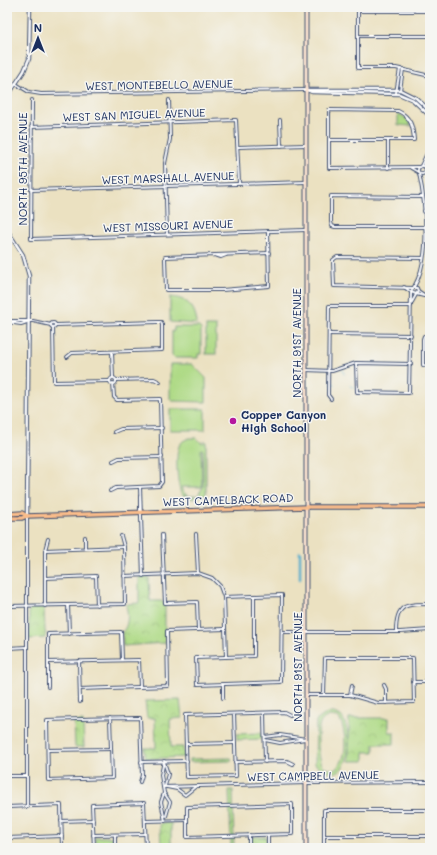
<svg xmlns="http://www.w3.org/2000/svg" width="437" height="855" font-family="Mali,sans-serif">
<defs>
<pattern id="park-crowns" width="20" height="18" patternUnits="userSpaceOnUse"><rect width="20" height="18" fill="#afda86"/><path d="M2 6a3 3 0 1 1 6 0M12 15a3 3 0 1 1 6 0" fill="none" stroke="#96bb76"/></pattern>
</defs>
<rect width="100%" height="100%" fill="#f6f6f2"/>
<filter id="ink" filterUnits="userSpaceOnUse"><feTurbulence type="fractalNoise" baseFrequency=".025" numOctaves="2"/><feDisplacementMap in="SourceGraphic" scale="8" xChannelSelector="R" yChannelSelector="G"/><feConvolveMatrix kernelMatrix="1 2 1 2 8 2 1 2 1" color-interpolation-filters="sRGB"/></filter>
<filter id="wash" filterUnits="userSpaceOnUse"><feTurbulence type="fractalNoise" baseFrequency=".012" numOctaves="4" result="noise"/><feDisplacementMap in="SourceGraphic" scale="16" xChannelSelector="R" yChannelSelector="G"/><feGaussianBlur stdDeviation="0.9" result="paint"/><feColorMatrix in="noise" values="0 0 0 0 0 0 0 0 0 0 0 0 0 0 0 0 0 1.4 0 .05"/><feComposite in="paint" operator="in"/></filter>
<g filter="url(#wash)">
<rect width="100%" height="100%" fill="#ebe1c1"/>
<g fill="url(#park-crowns)" stroke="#658472">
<path d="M398,113L407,119L411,126L398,125Z"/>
<path d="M139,577H149L150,601H162L165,605V643L123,646L122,632C129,626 128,613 126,606L127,604L139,603Z"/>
<path d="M31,608H44L45,631L46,633L45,638L29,639V610Z"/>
<path d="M180,700L182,718L170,719L171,747H183L184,757L146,759L144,748H156L155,718H147L145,701Z"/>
<path d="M349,718H389V732H394V744H374V752H364V761H349Z"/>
<path d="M83,721L84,747H75L74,722Z"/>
<path d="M261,733L262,739L237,740V734Z"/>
<path d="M231,758L232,761L190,762V759Z"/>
<path d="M229,790H233L234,848H231Z"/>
<path d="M160,823H171V843L177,848H161Z"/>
<path d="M95,837H112L113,848H95Z"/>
<path d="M250,837H266L267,848H250Z"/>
</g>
<g fill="#afda86" stroke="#658472" fill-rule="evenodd">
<path d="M170,297C187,298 196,307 197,324L170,322Z"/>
<rect x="206" y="326" width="10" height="28"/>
<path d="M174,327H199L201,329V354H198V358H174L172,356V331H174Z"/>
<path d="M170,364H192L206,378V402L172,401L170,399Z"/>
<rect x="170" y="409" width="35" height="21"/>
<path d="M189,438H196L202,443L206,441V496L202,495L193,499L182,495C177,488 175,455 179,446C181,442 184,440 189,438ZM201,449H202L203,451V487L198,495C190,498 183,495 181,487H202Z"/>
<path d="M327,713H334L341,716C354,730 353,796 315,764L316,721ZM329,716L338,717C348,727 350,780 324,767C318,761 316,733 320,724C321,720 325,718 329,716Z"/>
</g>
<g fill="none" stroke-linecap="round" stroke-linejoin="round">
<g stroke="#4eaecd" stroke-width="1">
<path d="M343,370L344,374"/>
<path d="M331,384H335"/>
<path d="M350,386L354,387"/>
</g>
<path stroke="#4eaecd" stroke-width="2.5" d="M300,579V552"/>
</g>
</g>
<g filter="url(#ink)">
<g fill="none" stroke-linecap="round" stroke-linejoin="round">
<defs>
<g id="minor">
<path d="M358,7V68H396L430,76"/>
<path d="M358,11H430"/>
<path d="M358,36H430"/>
<path d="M16,84L29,92L41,94L307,90"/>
<path d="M400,90L403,69"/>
<path d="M396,93L400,69"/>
<path d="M32,100L31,239L306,230"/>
<path d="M280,120L281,146"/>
<path d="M31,127L236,120L239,183"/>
<path d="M329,140H414C413,127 411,117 398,111L329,110V168L419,167"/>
<path d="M388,140V168"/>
<path d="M238,147L306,145"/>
<path d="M421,166L430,147"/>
<circle cx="422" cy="170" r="4"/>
<path d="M411,168L418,172"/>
<path d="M425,172L430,173"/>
<path d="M31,190L306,182"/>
<path d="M423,197L331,196V222L332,226L335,227H425"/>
<path d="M424,211H430"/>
<path d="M268,232V243"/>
<path d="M167,234L165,163L170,139L169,100"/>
<path d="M216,255L269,253"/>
<path d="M226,255L221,257L215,255L165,257L166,290H222L269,286L268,231"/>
<path d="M404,287L411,292"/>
<path d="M414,287C431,258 426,205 419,173"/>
<path d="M413,288L334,286L333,260L337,257L423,258"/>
<path d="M418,291L430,299"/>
<path d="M416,294L424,296"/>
<path d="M412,302L418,291L417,288H413L411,292L416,294"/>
<path d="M7,322L21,324L27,322"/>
<path d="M10,322L12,321H33L51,325"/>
<circle cx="53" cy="325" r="2"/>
<path d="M56,325L158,322H161L162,325V350L72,353L67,357"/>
<path d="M53,327L54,382L110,381"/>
<path d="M329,334L411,335"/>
<path d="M430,335L424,336L423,339V365L430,366"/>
<path d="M112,352L113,378"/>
<path d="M356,363L357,392L409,393L411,293"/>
<path d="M306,370L332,371L356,363L411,364"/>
<circle cx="113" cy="381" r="3"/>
<path d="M116,380L154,379L160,382"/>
<path d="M331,399L328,395L329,306H411"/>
<path d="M114,432L121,429L162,428"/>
<path d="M113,461L119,458L162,457"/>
<path d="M140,487L143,576"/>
<path d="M110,491L116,488L159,486L162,482L160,399L117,400L114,397L113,383"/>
<path d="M140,496V511"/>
<path d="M27,517V807"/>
<path d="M196,534L198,573"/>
<path d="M162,535L165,603L197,602L198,630"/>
<path d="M85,537V548"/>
<path d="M45,550L124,547"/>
<path d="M7,576V619"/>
<path d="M124,576L198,573L212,578L220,586L224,597L226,657"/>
<path d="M45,578L96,576L97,605"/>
<path d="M224,597L282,595L281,682L197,685L196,658L254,656V596"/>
<path d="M68,605L69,634"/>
<path d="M8,606L125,604L124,547L121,536"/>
<path d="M45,606V550L48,539"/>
<path d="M282,632H400L430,630"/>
<path d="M396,632C396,604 405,604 430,604"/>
<path d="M8,648L27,647"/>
<path d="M79,661L80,702"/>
<path d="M48,662L139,660L140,687"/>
<path d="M413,682H430"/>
<path d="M223,684V698"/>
<path d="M384,685L386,689V703"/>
<path d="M48,687V634L121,632L122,660"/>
<path d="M80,689L168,686L167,631L225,629"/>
<path d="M7,690L8,648"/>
<path d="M307,695H350L378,703L414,702L413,658H325L324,695"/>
<path d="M350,695L352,685"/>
<path d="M264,713L265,762"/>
<path d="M234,714L236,776L187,777L185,715L284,712L290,715"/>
<path d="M110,718L112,778L48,780L47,720C78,719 109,718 140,718L142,775L140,782"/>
<path d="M7,719V776"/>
<path d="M265,737L280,735L306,739"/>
<path d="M265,740L280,743L305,739"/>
<path d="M186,744L235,743"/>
<path d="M48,750L110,749"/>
<path d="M164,761L161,775L164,793L161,802L165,821"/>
<path d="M141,762L187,761"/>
<path d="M164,762L168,774L165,786"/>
<path d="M235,762L287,761L293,764"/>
<path d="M7,776H27"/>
<path d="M164,787L306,783L430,782"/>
<path d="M167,787L177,789L185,795L195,787"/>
<path d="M164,793L170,802L166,816"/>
<path d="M292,804V834L187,837V807Z"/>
<path d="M7,807L61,805L62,848"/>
<path d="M61,821L93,820"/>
<path d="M145,821L187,820"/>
<path d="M93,835L145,834"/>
<path d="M115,835V848"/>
<path d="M249,835V848"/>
<path d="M268,835V848"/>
<path d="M324,836H430"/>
<path d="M7,838L62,836"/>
<path d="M94,848L92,805L144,803L146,848"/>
<path d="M324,848V810H430"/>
</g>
<g id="tertiary">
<path d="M307,90L312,92L399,94L413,100L430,116"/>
<path d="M308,90H400L416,98L430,111"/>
<path d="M7,97L24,71L29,59L30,7"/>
<path d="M7,230L23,255L29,276L27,516"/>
</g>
<path id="secondary" d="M306,7V848"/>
<g id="primary">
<path d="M7,514L22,513L27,516"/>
<path d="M7,518H22L27,516L307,507H430"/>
</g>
</defs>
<use href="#minor" stroke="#3a4a6d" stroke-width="4"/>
<use href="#tertiary" stroke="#3a4a6d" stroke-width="4.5"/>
<use href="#secondary" stroke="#3a4a6d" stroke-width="5"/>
<use href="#primary" stroke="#3a4a6d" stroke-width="5.5"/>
<use href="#minor" stroke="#fff" stroke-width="2"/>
<use href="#tertiary" stroke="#fff" stroke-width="2.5"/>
<use href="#secondary" stroke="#fde4d0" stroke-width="3"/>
<use href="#primary" stroke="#f9bc8a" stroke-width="3.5"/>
</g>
</g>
<circle fill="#b5179e" stroke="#f6f6f2" stroke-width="1.5" cx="233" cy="421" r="4"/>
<g text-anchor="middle" stroke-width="3" stroke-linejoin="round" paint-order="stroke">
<g font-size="11" fill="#1b2f5e" stroke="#f6f6f2">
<text transform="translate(159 85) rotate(-1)" y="4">WEST MONTEBELLO AVENUE</text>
<text transform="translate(134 115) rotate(-2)" y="4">WEST SAN MIGUEL AVENUE</text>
<text transform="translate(23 169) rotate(-90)" y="4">NORTH 95TH AVENUE</text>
<text transform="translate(168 178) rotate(-2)" y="4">WEST MARSHALL AVENUE</text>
<text transform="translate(168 226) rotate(-2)" y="4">WEST MISSOURI AVENUE</text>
<text transform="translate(297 343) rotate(-90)" y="4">NORTH 91ST AVENUE</text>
<text transform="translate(228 500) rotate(-2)" y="4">WEST CAMELBACK ROAD</text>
<text transform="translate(298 667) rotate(-90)" y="4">NORTH 91ST AVENUE</text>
<text transform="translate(313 776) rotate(-1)" y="4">WEST CAMPBELL AVENUE</text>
</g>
<g font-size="11" font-weight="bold" fill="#1b2f5e" stroke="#f6f6f2" text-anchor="start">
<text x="241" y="419">Copper Canyon<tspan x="241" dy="13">High School</tspan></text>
</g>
</g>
<rect width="437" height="855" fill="none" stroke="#f6f6f2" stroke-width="24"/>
<g transform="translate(38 38)" stroke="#f6f6f2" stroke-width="3" paint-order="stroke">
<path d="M0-3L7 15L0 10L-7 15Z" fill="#1b2f5e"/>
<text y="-6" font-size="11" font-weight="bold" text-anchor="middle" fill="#1b2f5e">N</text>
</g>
</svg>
